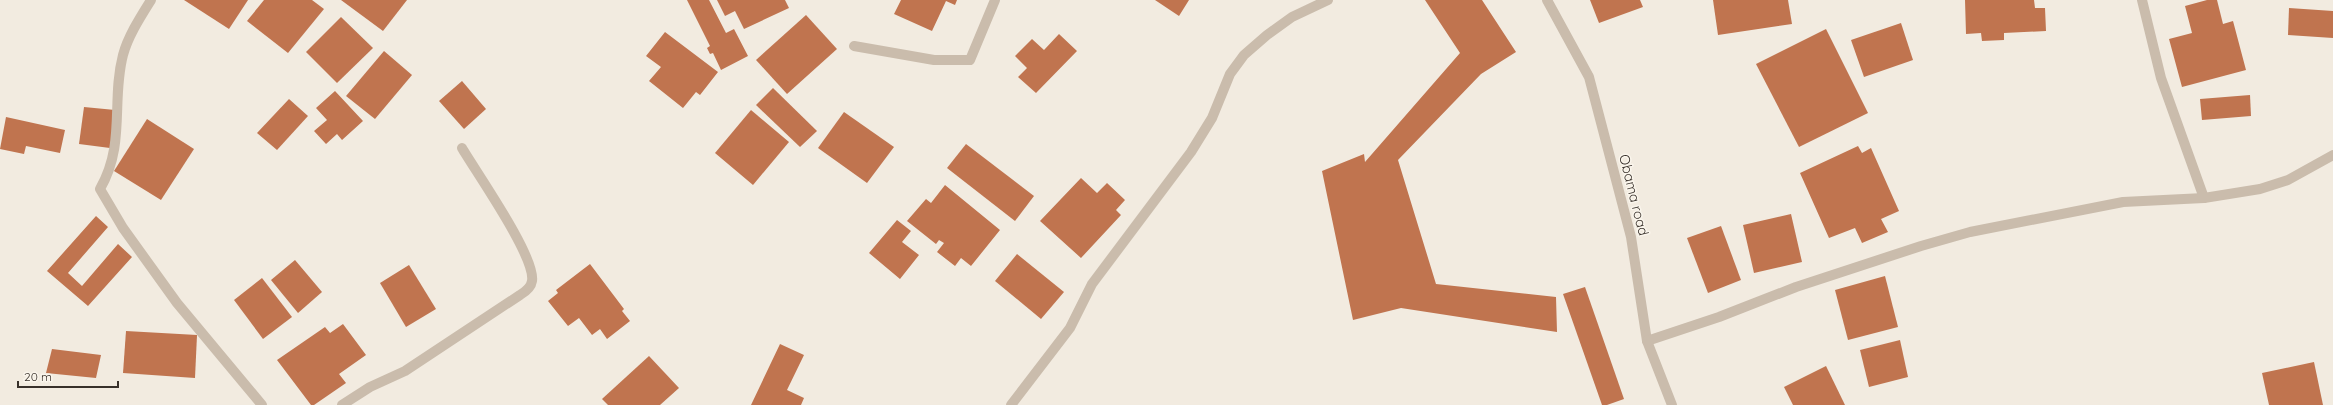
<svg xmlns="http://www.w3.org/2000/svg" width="2333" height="405" font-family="Quicksand,sans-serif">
<rect width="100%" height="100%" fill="#f2ebe0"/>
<g fill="#c0744f">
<path d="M184,0H248L229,29Z"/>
<path d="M264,0H312L324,9L288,53L247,21Z"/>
<path d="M341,0H407L383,31Z"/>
<path d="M687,0H709L726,33L734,29L748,56L721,70L713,53L710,54L707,48L710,46Z"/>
<path d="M717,0H785L789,8L744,29L735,11L725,16Z"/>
<path d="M901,0H957L955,5L946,1L932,31L894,14Z"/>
<path d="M1155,0H1189L1179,16Z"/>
<path d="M1425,0H1482L1516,52L1481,74L1398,160L1436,284L1556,297L1557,332L1401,308L1353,320L1322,171L1364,154L1365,162L1460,53Z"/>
<path d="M1590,0H1640L1643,7L1599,23Z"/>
<path d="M1713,0H1788L1792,24L1718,35Z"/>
<path d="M1965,0H2034L2035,8H2045L2046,31L2004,33V40L1982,41L1981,33L1966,34Z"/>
<path d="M2207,0H2217L2223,24L2233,21L2246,70L2182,87L2169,39L2192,33L2185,6Z"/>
<path d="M2289,8L2333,11V38L2288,35Z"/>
<path d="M806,15L837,49L787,94L756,60Z"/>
<path d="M341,17L373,48L337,83L306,52Z"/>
<path d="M1901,23L1913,60L1864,77L1851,40Z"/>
<path d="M1826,29L1868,113L1799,147L1756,64Z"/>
<path d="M665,32L718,72L700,95L696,92L683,108L649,81L661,67L646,56Z"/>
<path d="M1059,34L1077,51L1036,93L1018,77L1027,68L1015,56L1032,39L1044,50Z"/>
<path d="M384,51L412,75L375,119L346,96Z"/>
<path d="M462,81L486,109L464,129L439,101Z"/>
<path d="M773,88L817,131L800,147L756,105Z"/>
<path d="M335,91L363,121L342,140L337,134L326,144L314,131L327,120L316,108Z"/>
<path d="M2250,95L2251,116L2202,120L2200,99Z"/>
<path d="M289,99L308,116L277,150L257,133Z"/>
<path d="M84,107L115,110L110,148L79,144Z"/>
<path d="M751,110L789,142L753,185L715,153Z"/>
<path d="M844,112L894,147L867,183L818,148Z"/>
<path d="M6,117L65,130L60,153L26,146L24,154L0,149Z"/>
<path d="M147,119L194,149L161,200L114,171Z"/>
<path d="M966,144L1034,196L1015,221L947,168Z"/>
<path d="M1858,146L1862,153L1871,148L1899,211L1881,219L1888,232L1862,243L1855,228L1829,238L1800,173Z"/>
<path d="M1081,178L1097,193L1107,183L1125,200L1116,210L1121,215L1081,258L1040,221Z"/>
<path d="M945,185L1000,230L971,266L961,258L955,266L937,252L944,243L939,240L936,244L907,221L926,199L931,203Z"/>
<path d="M1791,214L1802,262L1754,273L1743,225Z"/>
<path d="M96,216L108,227L68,273L82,286L118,244L132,257L88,306L47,271Z"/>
<path d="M897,220L911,231L902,242L919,255L900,279L869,253Z"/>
<path d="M1721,226L1741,280L1708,293L1687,238Z"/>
<path d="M1017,254L1064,292L1041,319L995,281Z"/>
<path d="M295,260L322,292L298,313L271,280Z"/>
<path d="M590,264L624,309L622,311L630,321L607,339L600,329L592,335L579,318L568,326L548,301L558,293L556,290Z"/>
<path d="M409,265L436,309L406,327L380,283Z"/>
<path d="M1885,276L1898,327L1848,340L1835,290Z"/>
<path d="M262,278L292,317L263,339L234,300Z"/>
<path d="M1585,287L1624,399L1607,405H1602L1563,294Z"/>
<path d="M343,324L366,355L339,374L346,383L314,405H311L277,360L325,327L330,333Z"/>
<path d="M126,331L197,335L195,378L123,373Z"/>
<path d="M1900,340L1908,377L1869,387L1860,350Z"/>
<path d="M780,344L804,355L787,390L804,398L801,405H751Z"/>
<path d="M52,349L101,355L96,378L46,373Z"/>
<path d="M649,356L679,388L660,405H608L602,399Z"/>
<path d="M2314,362L2323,405H2269L2262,373Z"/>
<path d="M1826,366L1845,405H1793L1784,387Z"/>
</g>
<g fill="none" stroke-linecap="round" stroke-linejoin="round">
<g stroke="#cabcac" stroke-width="10">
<path d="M151,0C141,16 128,36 123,55C111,101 126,144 100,189L123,228L177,303L262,405"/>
<path d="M1547,0L1589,77L1631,237L1647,341L1672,405"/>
<path d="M2142,0L2161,78L2204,198"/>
<path d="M854,46L934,60H970L995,0"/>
<path d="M1647,341L1719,317L1796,287L1921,246L1970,232L2123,202L2204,198L2260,189L2288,180L2333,155"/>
<path d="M342,405L370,387L405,371L520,295C525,292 531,288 532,281C536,257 476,172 462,148"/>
<path d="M1011,405L1070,328L1092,284L1191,152L1212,118L1230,74L1244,55L1267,35L1292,17L1328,0"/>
</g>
</g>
<g text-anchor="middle" stroke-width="3" stroke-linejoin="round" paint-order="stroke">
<g font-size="14" fill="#38302a" stroke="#faf5ec">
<text transform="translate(1634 195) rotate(76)" y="5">Obama road</text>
</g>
</g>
<path d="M18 381v6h100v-6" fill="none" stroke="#38302a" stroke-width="2"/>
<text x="24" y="381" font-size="12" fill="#38302a" stroke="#faf5ec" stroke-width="3" paint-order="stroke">20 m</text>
</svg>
